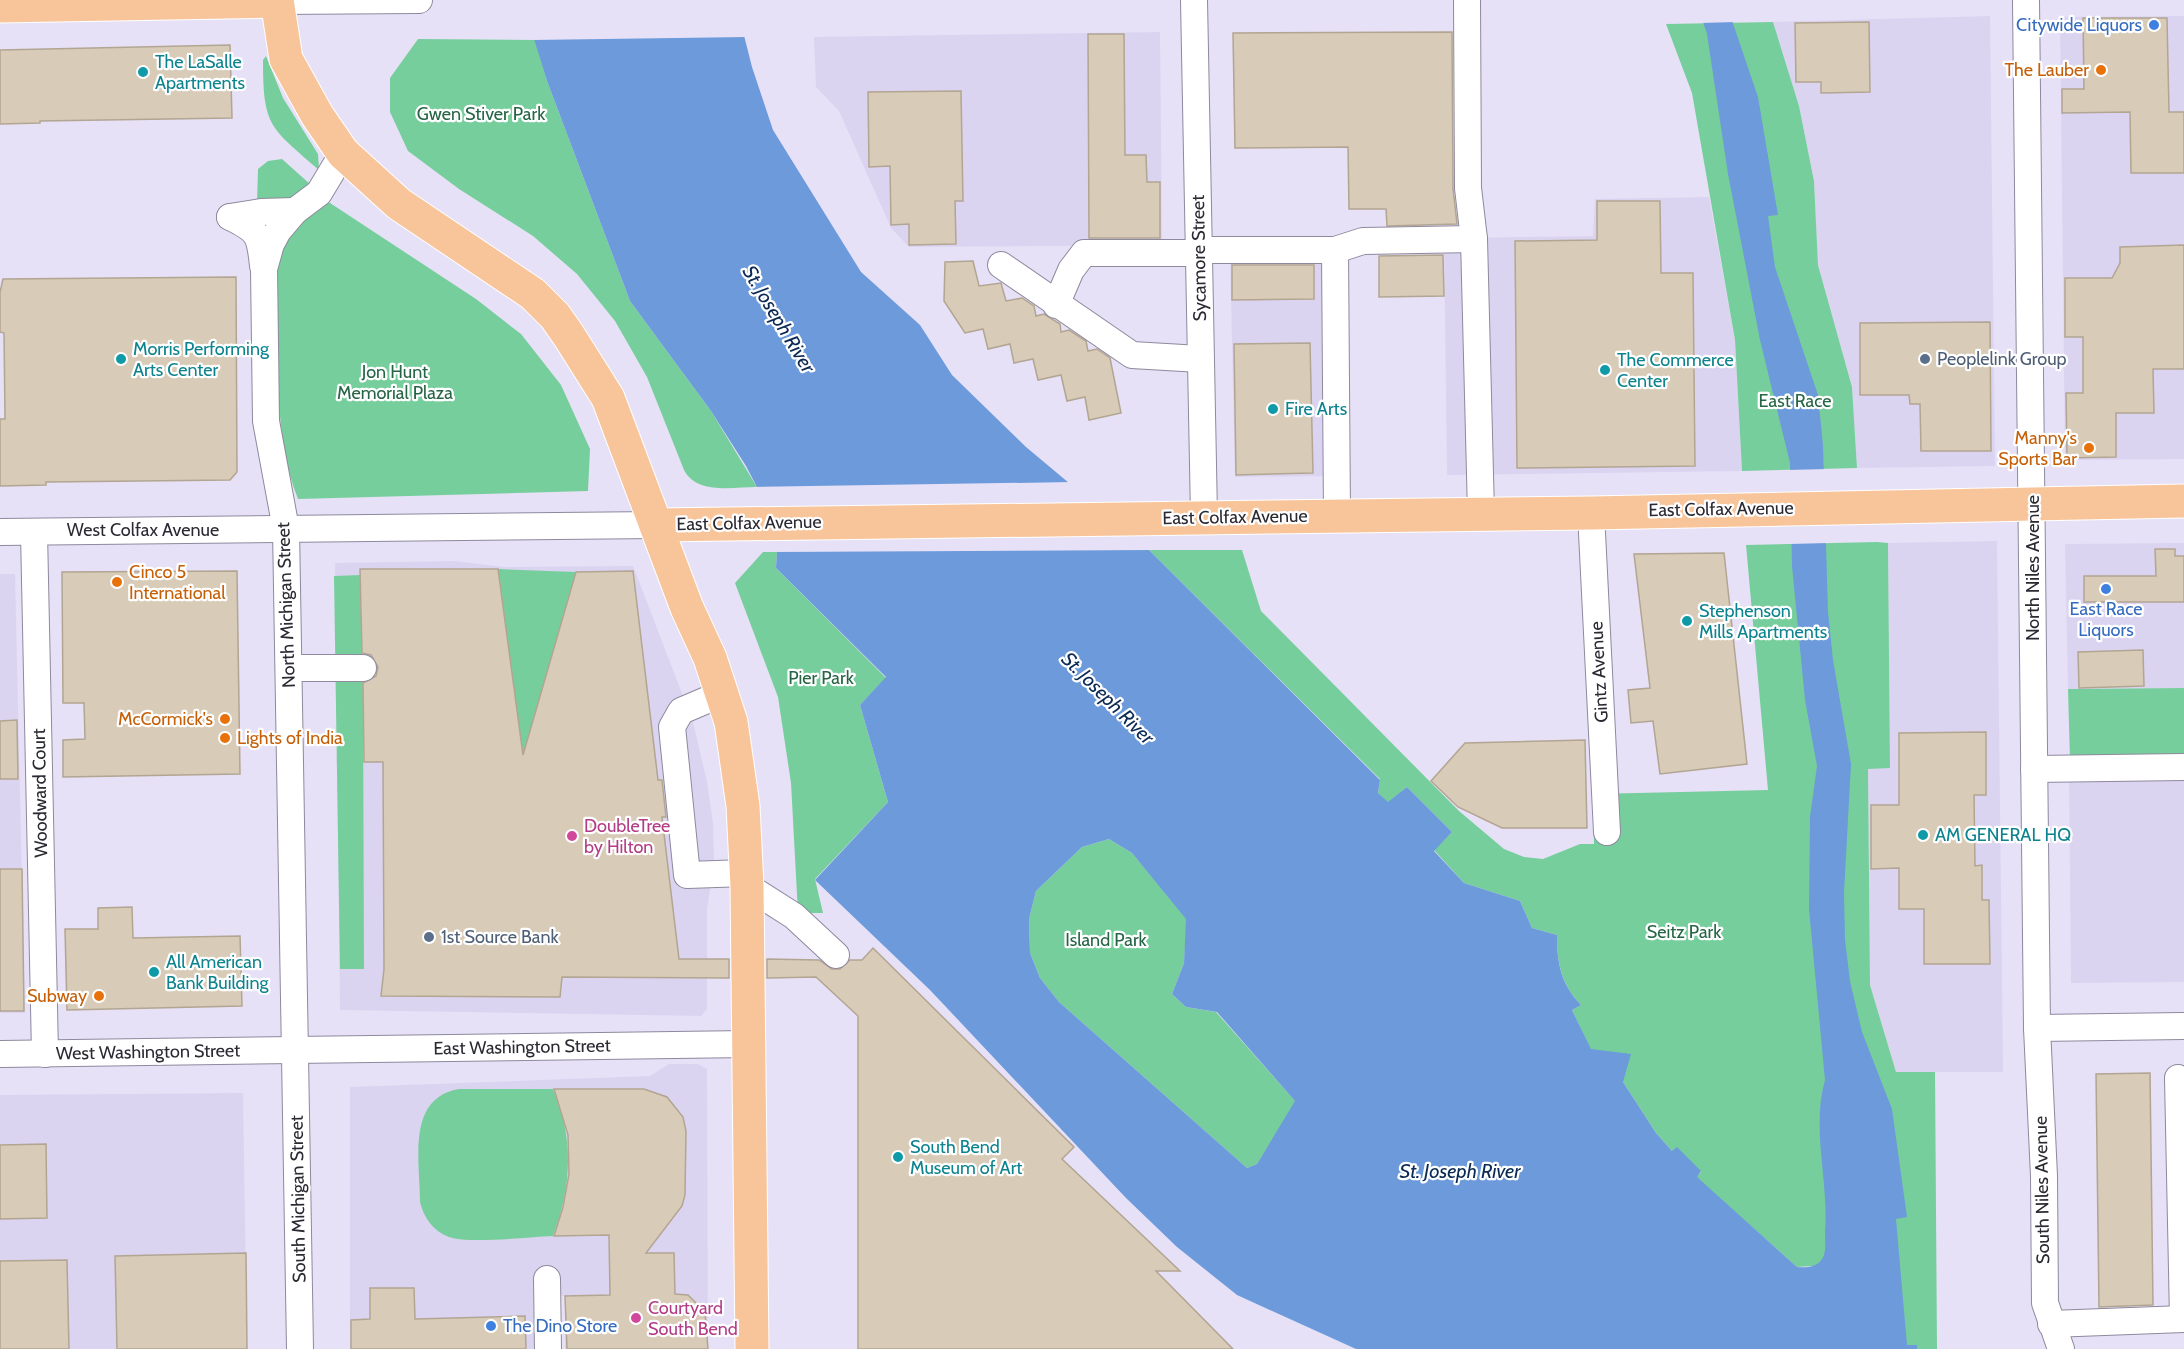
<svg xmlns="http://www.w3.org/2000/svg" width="2184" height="1349" font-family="Cabin,sans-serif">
<rect width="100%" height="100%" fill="#e6e1f7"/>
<g fill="#dbd4f1">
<path d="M1990,16L1995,466L1857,468L1852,387L1818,265L1814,181L1799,106L1773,22Z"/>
<path d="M2184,16V459L2065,460L2060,17Z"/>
<path d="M1160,32L1162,245L909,247L891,228L839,111L816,87L814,37Z"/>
<path d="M1709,197L1735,340L1742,471L1447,475L1444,238L1593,236L1595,199Z"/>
<path d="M1327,253L1332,476L1235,477L1230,254Z"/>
<path d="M1997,541L2003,1072H1896L1870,985L1868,768H1890L1888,543Z"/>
<path d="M2184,543V688L2068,689L2065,544Z"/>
<path d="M454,561L504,567L633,566L693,722L707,782L713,823L714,864L707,909V1009L701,1016L340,1010L335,563Z"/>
<path d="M0,574H15L25,1013H0Z"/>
<path d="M2184,774V982L2071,983L2069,775Z"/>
<path d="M669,1064H698L707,1069L708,1349H565V1296L535,1297V1349H350V1087L650,1076Z"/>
<path d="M243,1093L247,1349H0V1095Z"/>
</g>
<g fill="#77ce9d">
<path d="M1773,22L1799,106L1814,181L1818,265L1852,387L1857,468L1742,471L1735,340L1692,93L1666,24Z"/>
<path d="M418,39L535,40L547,81L630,301L711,411L757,487C733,487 697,495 684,470L647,377L615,321L577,274L533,236L459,189L408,151L390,112V78Z"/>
<path d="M266,56L283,98L318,154L319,170C270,127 263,127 263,60Z"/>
<path d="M282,159L311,185L293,201L257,204L258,169L268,161Z"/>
<path d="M327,201L476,299L521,334L561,385L590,449L588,491L298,499C272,434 278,341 275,271L276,258L297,220Z"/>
<path d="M1877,542L1888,543L1890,768L1868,769L1870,985L1896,1072H1935L1937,1349H1917V1345H1907L1813,1266L1797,1267L1696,1177L1701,1172L1672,1151L1656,1133L1623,1082L1591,1050L1572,1010L1581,1005C1561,984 1557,963 1557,935L1532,928L1520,901L1464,883L1434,850L1452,832L1407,787L1388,803L1378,793L1380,779L1149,550H1242L1261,611L1459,811L1504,849L1524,857L1543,859L1580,844H1594L1593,794L1768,790L1746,545Z"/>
<path d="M763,552H777L776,568L886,678L860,705L888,802L815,879L823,913H798L791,783L778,697L735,583Z"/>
<path d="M498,569L576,572L523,761Z"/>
<path d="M360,575L363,693L364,969H340L334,576Z"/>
<path d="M2184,688V759L2070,761L2068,689Z"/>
<path d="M1109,839L1132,853L1187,919L1184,963L1172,994L1186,1007L1216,1012L1296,1102L1257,1164L1247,1168L1059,1002L1040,978L1030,953L1029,919L1036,891L1082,847Z"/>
<path d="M459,1089H553C574,1138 572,1186 553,1236C529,1237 469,1244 449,1237C433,1231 424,1218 420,1202C420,1161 406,1098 459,1089Z"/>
</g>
<path fill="#6c9adb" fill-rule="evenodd" d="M522,0H735L752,67L773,130L861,272L920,325L952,375L1026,447L1149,550L1380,780L1378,793L1388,802L1407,787L1452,832L1434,851L1464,883L1520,901L1532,928L1557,935C1557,964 1561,984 1581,1005L1572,1010L1591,1049L1631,1054L1623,1082L1656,1133L1672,1151L1677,1147L1701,1171L1697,1177L1797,1267C1808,1268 1820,1267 1824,1255C1826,1248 1825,1239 1825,1232C1829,1181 1811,1129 1825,1080L1809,909L1810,817L1817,766L1805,700L1792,566L1790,463L1760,340L1728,174L1707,34L1696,0H1725L1758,97L1778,215L1768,216L1775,267L1818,395L1823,445L1828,612L1833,660L1851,764L1844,893L1845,940L1850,981L1862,1032L1892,1109L1907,1217L1896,1219L1907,1345H1917V1349H1356L1237,1295L1177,1247L1126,1198L930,990L815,880L888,802L860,705L886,677L776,568L777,552L757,487L746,466L711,411L630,301L547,81ZM1109,839L1132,853L1186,919L1184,963L1172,994L1186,1007L1217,1012L1295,1101L1257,1164L1247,1168L1059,1002L1040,978L1030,953L1029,919L1036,891L1082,847Z"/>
<g fill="#e6e1f7">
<path d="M519,0H738L747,37L532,40Z"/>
<path d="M1693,0H1728L1735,22L1701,23Z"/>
<path d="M1827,469L1829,543L1789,544L1787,470Z"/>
<path d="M1072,482L1153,550L774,552L753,487Z"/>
</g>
<g fill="#d8cbb7" stroke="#b2a592" stroke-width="1.5">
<path d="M2083,18H2167L2169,112H2184V173H2131L2130,112L2062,113V89H2084Z"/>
<path d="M1869,22L1870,92L1821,93V82H1796L1795,23Z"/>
<path d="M1452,32L1453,188L1457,224L1387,226L1386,209H1349L1348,147L1235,148L1233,33Z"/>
<path d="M1088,34H1124L1125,155H1146L1147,182H1160V238H1089Z"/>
<path d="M230,45L232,118L40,121V123L0,124V50Z"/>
<path d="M961,91L963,201H955L956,244L909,245V224L891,225L890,166L869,167L868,92Z"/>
<path d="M1597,201H1660L1661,273H1693L1695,466L1517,468L1515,241L1597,240Z"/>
<path d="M2184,245V369H2153L2154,413H2116V457L2067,458L2066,393H2083V337H2065V278H2112L2120,263V247Z"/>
<path d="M1443,255L1444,296L1379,297V256Z"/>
<path d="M973,261L979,286L1001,283L1006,301L1022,298L1034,306L1036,316L1044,314L1060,324L1061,332L1069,330L1086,341L1088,351L1097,349L1110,358L1121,413L1089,420L1085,397L1067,401L1061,375L1038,380L1033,359L1014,363L1010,344L988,349L983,329L965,333L944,301L945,262Z"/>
<path d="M1232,265H1314V299L1232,300Z"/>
<path d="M236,277L237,472L230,480L46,482V485L0,486V419H5L4,333L0,332V292L3,279Z"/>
<path d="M1990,322L1991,451H1921L1920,404H1910L1909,395H1860V323Z"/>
<path d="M1310,343L1313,473L1236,475L1234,344Z"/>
<path d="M2155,549H2175V556H2184V602H2084V576H2156Z"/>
<path d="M1724,553L1747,764L1660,774L1653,721L1631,723L1628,690L1650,688L1634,554Z"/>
<path d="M360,569H498L523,755L576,572L633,571L658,780H662L666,817H662L679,959H729V978L562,977L560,997L381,996L384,969L383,762H364L363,683L376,676L378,667L371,655L362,653Z"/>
<path d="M237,571L240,774L63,777V740L85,739L84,703H63L62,572Z"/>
<path d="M2143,650L2144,686L2079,688L2078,652Z"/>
<path d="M17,720L18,779H0V721Z"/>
<path d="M1986,732V795H1974L1975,866L1982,865V900H1989L1990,964H1924V909H1899V868L1871,869V805H1899V733Z"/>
<path d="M1585,740L1587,828H1502L1458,807L1431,781L1465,743Z"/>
<path d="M0,869H22L24,1011H0Z"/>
<path d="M132,907L133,938L240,936L242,1006L67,1010L65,929H98V908Z"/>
<path d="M873,948L1074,1147L1062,1159L1180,1271H1156L1233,1349H858V1016L816,977L767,978V959L819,960L832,969H840L850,960H862Z"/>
<path d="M2150,1073L2153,1305L2099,1307L2096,1074Z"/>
<path d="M554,1089H644L667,1097L683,1117L686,1131L685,1195L682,1206L646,1253H674L675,1294L688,1295L705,1312L708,1349H567L565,1296L610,1295L609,1235L554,1236L563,1207L569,1174L568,1135Z"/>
<path d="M46,1144L47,1218L0,1219V1145Z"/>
<path d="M246,1253L247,1349H117L115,1256Z"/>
<path d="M67,1260L69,1349H0V1261Z"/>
<path d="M370,1288H414L415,1319L525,1316L526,1349H351V1320L370,1319Z"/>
</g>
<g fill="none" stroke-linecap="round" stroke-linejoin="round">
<defs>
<g id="minor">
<path d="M1194,0L1204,516"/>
<path d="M1467,0L1468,188L1474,239L1481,513"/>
<path d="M2026,0L2037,1028L2044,1176L2045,1303L2061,1349"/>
<path d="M277,1L419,0"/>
<path d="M230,217C259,231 260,235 263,266"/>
<path d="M230,217L261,212L295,211"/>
<path d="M1198,250H1335L1363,241L1474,239"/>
<path d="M1335,250L1337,516"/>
<path d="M1001,265L1132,355L1200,359"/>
<path d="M1056,305L1071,270L1084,253H1198"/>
<path d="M1591,513L1607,832"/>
<path d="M0,532L656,525"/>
<path d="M34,532L45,1054"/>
<path d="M289,668H363"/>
<path d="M721,694L681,711L672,727L687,875L746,873"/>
<path d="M2034,769L2184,767"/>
<path d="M747,886L794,916L836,955"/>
<path d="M2037,1028L2184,1026"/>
<path d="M0,1054L748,1044"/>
<path d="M2178,1078L2183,1319"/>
<path d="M547,1279L548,1349"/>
<path d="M2051,1324L2184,1319"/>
<path d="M300,1349L286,529L266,421L264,269L271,244L278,231L295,211L319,193L343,153"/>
</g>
<g id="major">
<path d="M277,0L286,59L317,115L343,153L399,204L533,294L555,316L569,336L608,398L687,608L710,658L731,722L743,806L747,886L752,1349"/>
<path d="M0,6L277,1"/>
<path d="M656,525L1591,513L2184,501"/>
</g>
</defs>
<use href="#minor" stroke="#8e899d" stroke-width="28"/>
<use href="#major" stroke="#fff" stroke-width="35"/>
<use href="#minor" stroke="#fff" stroke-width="26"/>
<use href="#major" stroke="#f8c59b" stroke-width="33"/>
</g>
<g fill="#3f7fe0" stroke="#fff" stroke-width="2">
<circle cx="2154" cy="25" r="6"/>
<circle cx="2106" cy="589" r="6"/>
<circle cx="491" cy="1326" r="6"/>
</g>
<g fill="#e8710a" stroke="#fff" stroke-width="2">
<circle cx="2101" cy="70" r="6"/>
<circle cx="2089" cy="448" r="6"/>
<circle cx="117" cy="582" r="6"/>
<circle cx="225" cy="719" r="6"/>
<circle cx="225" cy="738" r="6"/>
<circle cx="99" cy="996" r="6"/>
</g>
<g fill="#0f9aa8" stroke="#fff" stroke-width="2">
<circle cx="143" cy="72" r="6"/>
<circle cx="121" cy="359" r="6"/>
<circle cx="1605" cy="370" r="6"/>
<circle cx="1273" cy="409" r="6"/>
<circle cx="1687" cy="621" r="6"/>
<circle cx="1923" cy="835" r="6"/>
<circle cx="154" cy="972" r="6"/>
<circle cx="898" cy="1157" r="6"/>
</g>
<g fill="#5c6f8a" stroke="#fff" stroke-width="2">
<circle cx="1925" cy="359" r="6"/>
<circle cx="429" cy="937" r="6"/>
</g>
<g fill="#d1479c" stroke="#fff" stroke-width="2">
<circle cx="572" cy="836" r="6"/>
<circle cx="636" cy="1318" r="6"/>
</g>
<g text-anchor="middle" stroke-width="4.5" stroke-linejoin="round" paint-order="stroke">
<g font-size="18" fill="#366cbe" stroke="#fff" text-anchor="end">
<text x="2142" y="31">Citywide Liquors</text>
<text x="2106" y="615" text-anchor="middle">East Race<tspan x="2106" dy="21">Liquors</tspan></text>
<text x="503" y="1332" text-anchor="start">The Dino Store</text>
</g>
<g font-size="18" fill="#0d838f" stroke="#fff" text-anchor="start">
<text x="155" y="68">The LaSalle<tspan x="155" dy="21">Apartments</tspan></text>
<text x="133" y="355">Morris Performing<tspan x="133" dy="21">Arts Center</tspan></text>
<text x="1617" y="366">The Commerce<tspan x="1617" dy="21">Center</tspan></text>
<text x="1285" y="415">Fire Arts</text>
<text x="1699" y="617">Stephenson<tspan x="1699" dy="21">Mills Apartments</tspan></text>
<text x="1935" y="841">AM GENERAL HQ</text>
<text x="166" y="968">All American<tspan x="166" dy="21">Bank Building</tspan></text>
<text x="910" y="1153">South Bend<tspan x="910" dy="21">Museum of Art</tspan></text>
</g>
<g font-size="18" fill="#c56008" stroke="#fff" text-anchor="end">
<text x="2089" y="76">The Lauber</text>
<text x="2077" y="444">Manny's<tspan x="2077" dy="21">Sports Bar</tspan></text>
<text x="129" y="578" text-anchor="start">Cinco 5<tspan x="129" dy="21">International</tspan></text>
<text x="213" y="725">McCormick's</text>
<text x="237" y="744" text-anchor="start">Lights of India</text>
<text x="87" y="1002">Subway</text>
</g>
<g font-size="18" fill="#266545" stroke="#fff">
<text x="481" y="120">Gwen Stiver Park</text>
<text x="395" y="378">Jon Hunt<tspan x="395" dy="21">Memorial Plaza</tspan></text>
<text x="1795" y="407">East Race</text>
<text x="821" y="684">Pier Park</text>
<text x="1684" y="938">Seitz Park</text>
<text x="1106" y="946">Island Park</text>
</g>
<g font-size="18" fill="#2b2931" stroke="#fff">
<text transform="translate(1199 258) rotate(-91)" y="6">Sycamore Street</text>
<text transform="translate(1721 509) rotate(-1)" y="6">East Colfax Avenue</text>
<text transform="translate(1235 517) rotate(-1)" y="6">East Colfax Avenue</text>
<text transform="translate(749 523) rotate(-1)" y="6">East Colfax Avenue</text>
<text x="143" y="536">West Colfax Avenue</text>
<text transform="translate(2033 568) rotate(-90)" y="6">North Niles Avenue</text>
<text transform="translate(286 605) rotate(-92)" y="6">North Michigan Street</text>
<text transform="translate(1599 672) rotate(-93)" y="6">Gintz Avenue</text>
<text transform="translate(40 793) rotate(-91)" y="6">Woodward Court</text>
<text transform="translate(522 1047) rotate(-1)" y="6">East Washington Street</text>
<text transform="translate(148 1052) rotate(-1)" y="6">West Washington Street</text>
<text transform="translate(2042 1190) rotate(-91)" y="6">South Niles Avenue</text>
<text transform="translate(298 1199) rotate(-91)" y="6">South Michigan Street</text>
</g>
<g font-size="18" fill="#4e5e75" stroke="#fff" text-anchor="start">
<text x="1937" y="365">Peoplelink Group</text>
<text x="441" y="943">1st Source Bank</text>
</g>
<g font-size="18" fill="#b23c85" stroke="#fff" text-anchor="start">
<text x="584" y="832">DoubleTree<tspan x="584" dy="21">by Hilton</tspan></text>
<text x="648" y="1314">Courtyard<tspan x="648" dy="21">South Bend</tspan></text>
</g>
<g font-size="20" font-style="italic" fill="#0b2a54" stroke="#fff">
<text transform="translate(779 319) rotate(59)" y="7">St. Joseph River</text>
<text transform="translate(1108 698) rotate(45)" y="7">St. Joseph River</text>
<text x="1460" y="1178">St. Joseph River</text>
</g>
</g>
</svg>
